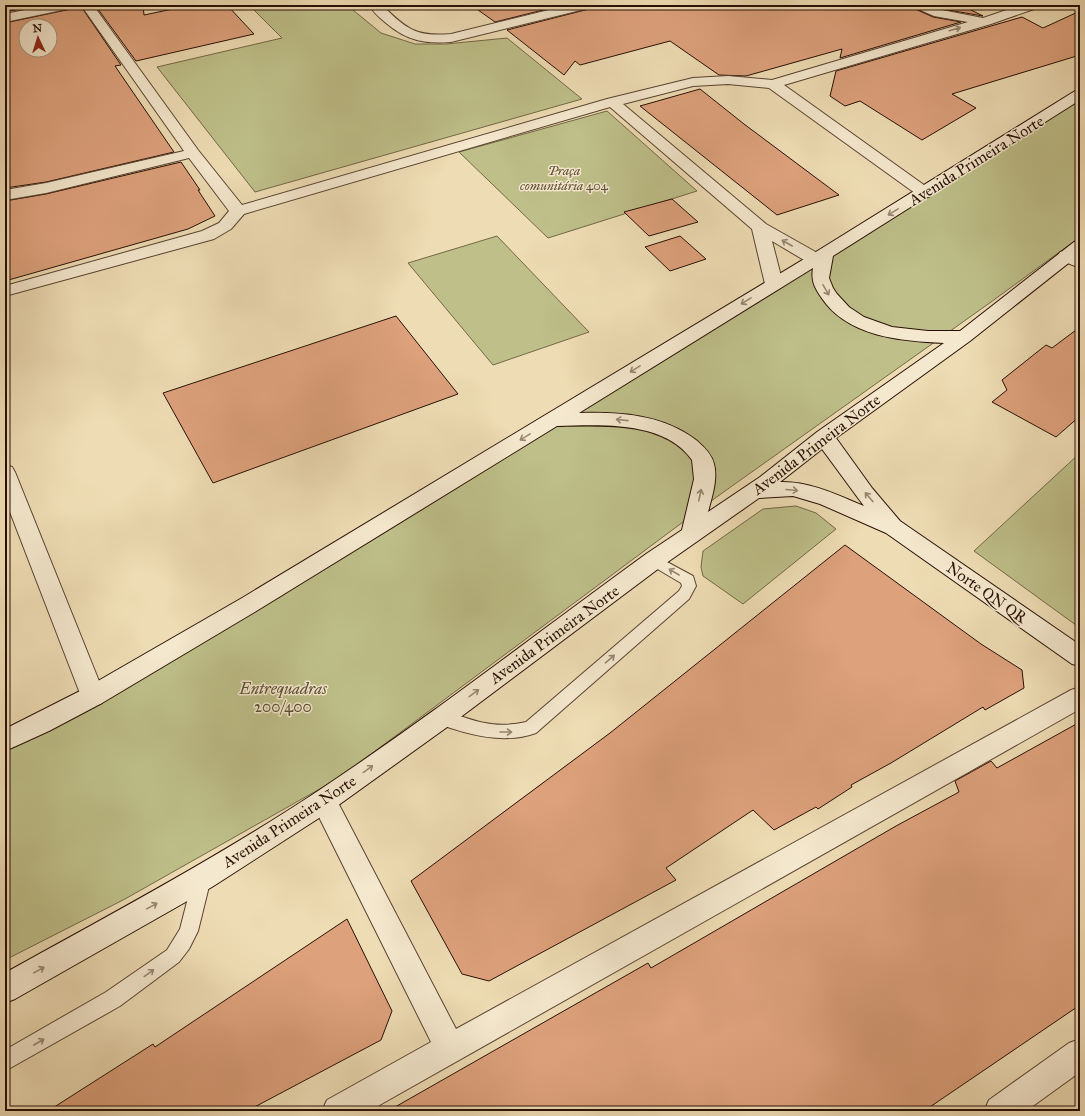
<svg xmlns="http://www.w3.org/2000/svg" width="1085" height="1116" font-family="'IM FELL Great Primer',serif">
<rect width="100%" height="100%" fill="#eedcb4"/>
<filter id="stains"><feTurbulence type="fractalNoise" baseFrequency=".005" numOctaves="4"/><feColorMatrix values="0 0 0 0 .2 0 0 0 0 .09 0 0 0 0 .02 0 0 0 .5 -.17"/></filter>
<radialGradient id="worn" r=".72"><stop offset=".6" stop-color="#630" stop-opacity="0"/><stop offset="1" stop-color="#630" stop-opacity=".3"/></radialGradient>
<g fill="#bebf89" stroke="#736746">
<path d="M249,5H347L381,33L415,44H446L507,38L582,99L255,192L157,67L282,38Z"/>
<path d="M1080,91V237L991,302L718,496L339,778L125,899L5,960V748Z"/>
<path d="M607,111L697,191L548,238L459,152Z"/>
<path d="M497,236L589,332L493,365L408,263Z"/>
<path d="M1080,453V628L974,551Z"/>
<path d="M796,506L816,513L836,529L743,604L703,576L701,567L703,551L763,509Z"/>
</g>
<g fill="#dda17c" stroke="#280f04" fill-rule="evenodd">
<path d="M5,5H42L5,12Z"/>
<path d="M74,5H80L121,65L115,66L174,152L46,182L5,188V23L71,9ZM26,26H50V50H26Z"/>
<path d="M95,5H143L144,15L192,5H227L254,34L136,61Z"/>
<path d="M471,5H563L495,22Z"/>
<path d="M592,5H913L915,9L933,17L961,22L840,58L842,49L746,76L719,75L670,41L580,65L575,61L564,75L507,30L589,9Z"/>
<path d="M935,5H961L983,16L942,9Z"/>
<path d="M1080,11V55L952,94L976,108L922,140L860,101L845,106L830,96L836,71L1022,17L1043,28Z"/>
<path d="M700,89L744,124L839,195L777,215L640,106Z"/>
<path d="M181,162L200,190H198L215,216L188,229L5,281V201L46,194Z"/>
<path d="M672,199L698,222L649,236L624,212Z"/>
<path d="M680,236L706,259L670,271L645,247Z"/>
<path d="M396,316L458,394L213,483L163,393Z"/>
<path d="M1080,327V416L1056,437L992,402L1007,390L1002,380L1046,345L1052,348Z"/>
<path d="M845,545L981,644L1022,670L1024,688L985,710L983,707L891,763L851,785L852,787L818,809L816,807L774,830L753,810L666,868L676,880L489,981L462,974L411,881L610,733Z"/>
<path d="M1080,722V1005L924,1111H388L648,963L651,968L896,826L959,792L955,781L991,761L997,768Z"/>
<path d="M347,919L392,1011L381,1040L247,1111H48L153,1044L155,1047Z"/>
</g>
<g fill="none" stroke-linecap="round" stroke-linejoin="round">
<defs>
<g id="lane">
<path d="M654,555L693,576L696,586L689,599L536,733C502,745 468,734 435,723L433,718L435,713C447,709 471,721 485,723C498,726 512,725 526,722L679,591L682,586L681,583L649,564L647,560L649,556Z"/>
<path d="M202,870L208,872L211,878L198,931L189,949L179,962L120,1006L5,1071V1050L106,992L167,950L180,929L193,878L196,872Z"/>
</g>
<g id="street">
<path d="M49,5H73L71,8L67,9L5,22V14Z"/>
<path d="M81,5H93L198,150L242,205L607,99L693,78L728,76L772,80L968,22L934,16L916,8L914,5H931L942,10L983,18L1021,5H1039L1037,8L991,24L784,85L931,190L933,193L931,196L925,198L919,196L769,88L728,84L693,86L623,104L766,224L821,255L823,259L821,263L815,264L809,263L772,241L783,284L780,288L774,289L768,288L765,284L752,229L610,107L244,214L231,229L214,239L5,296V286L202,231L219,223L229,211L189,158L46,193L5,200V190L46,183L184,151Z"/>
<path d="M369,5H382C406,29 416,37 451,34L569,5H591L589,8L451,42C425,44 407,41 386,23C380,18 373,12 369,5Z"/>
<path d="M1066,251L1080,256V268L1060,260L1058,256L1060,252Z"/>
<path d="M5,465L12,467L15,472L105,696L102,703L93,706L84,703L81,696L5,499Z"/>
<path d="M1080,687V709L369,1111H322L327,1100L431,1042L311,801L315,793L324,790L333,793L456,1029L1071,690Z"/>
<path d="M1080,1039V1072L1026,1111H984L989,1100L1069,1043Z"/>
</g>
<path id="secondary" d="M1080,90V100L833,256L829,278L833,288L837,294L849,307L864,317L892,327L928,331H960L1074,242L1080,241V254L970,341L836,438L872,488L900,521L1080,645V666L1072,664L886,533L820,504L793,496L759,498L662,566L450,725L333,809L212,887L15,999L5,1003V973C109,915 215,859 315,793C428,718 536,634 646,554L682,530L694,479L692,460C664,420 599,425 557,426L258,610L102,703L49,731L5,751V729L84,689L242,598L819,250L1075,91ZM813,268C811,280 814,287 821,297C847,337 901,341 944,343L817,432L760,477L708,512C712,497 718,479 714,464C712,454 703,446 696,440C662,414 619,412 579,413ZM822,449L858,498L864,506C838,495 809,481 780,482Z"/>
</defs>
<use href="#lane" stroke="#5a4230" stroke-width="2"/>
<use href="#street" stroke="#5a4230" stroke-width="2"/>
<use href="#secondary" stroke="#280f04" stroke-width="2"/>
<use href="#lane" fill="#f4e8ce" fill-rule="evenodd"/>
<use href="#street" fill="#f4e8ce" fill-rule="evenodd"/>
<use href="#secondary" fill="#f4e8ce" fill-rule="evenodd"/>
</g>
<defs><path id="oneway-shaft" d="M-6 0H5M1.5-3L5.5 0L1.5 3" fill="none" stroke-width="1.6" stroke-linecap="round" stroke-linejoin="round"/></defs>
<g stroke="#988673">
<use href="#oneway-shaft" transform="translate(955 29) rotate(-16)"/>
<use href="#oneway-shaft" transform="translate(893 212) rotate(148)"/>
<use href="#oneway-shaft" transform="translate(787 243) rotate(-150)"/>
<use href="#oneway-shaft" transform="translate(826 290) rotate(60)"/>
<use href="#oneway-shaft" transform="translate(746 301) rotate(148)"/>
<use href="#oneway-shaft" transform="translate(635 369) rotate(148)"/>
<use href="#oneway-shaft" transform="translate(622 420) rotate(-174)"/>
<use href="#oneway-shaft" transform="translate(525 437) rotate(149)"/>
<use href="#oneway-shaft" transform="translate(792 490) rotate(5)"/>
<use href="#oneway-shaft" transform="translate(700 495) rotate(-78)"/>
<use href="#oneway-shaft" transform="translate(869 497) rotate(-130)"/>
<use href="#oneway-shaft" transform="translate(674 572) rotate(-150)"/>
<use href="#oneway-shaft" transform="translate(610 659) rotate(-41)"/>
<use href="#oneway-shaft" transform="translate(474 693) rotate(-36)"/>
<use href="#oneway-shaft" transform="translate(506 732)"/>
<use href="#oneway-shaft" transform="translate(368 769) rotate(-36)"/>
<use href="#oneway-shaft" transform="translate(152 906) rotate(-29)"/>
<use href="#oneway-shaft" transform="translate(39 970) rotate(-29)"/>
<use href="#oneway-shaft" transform="translate(149 973) rotate(-36)"/>
<use href="#oneway-shaft" transform="translate(39 1042) rotate(-30)"/>
</g>
<g text-anchor="middle" stroke-width="3" stroke-linejoin="round" paint-order="stroke">
<g font-size="13" font-style="italic" fill="#5c4d33" stroke="#f4e8ce">
<text x="564" y="175">Praça<tspan x="564" dy="15">comunitária 404</tspan></text>
</g>
<g font-size="16" fill="#280f04" stroke="#f4e8ce">
<text transform="translate(976 160) rotate(-32)" y="6">Avenida Primeira Norte</text>
<text transform="translate(816 444) rotate(-37)" y="6">Avenida Primeira Norte</text>
<text transform="translate(987 592) rotate(35)" y="6">Norte QN QR</text>
<text transform="translate(554 634) rotate(-36)" y="6">Avenida Primeira Norte</text>
<text transform="translate(289 821) rotate(-33)" y="6">Avenida Primeira Norte</text>
</g>
<g font-size="16" font-style="italic" fill="#5c4d33" stroke="#f4e8ce">
<text x="283" y="694">Entrequadras<tspan x="283" dy="18">200/400</tspan></text>
</g>
</g>
<rect width="1085" height="1116" fill="none" stroke="#eedcb4" stroke-width="20"/>
<rect x="6" y="6" width="1073" height="1104" fill="none" stroke="#280f04" stroke-width="2"/>
<rect x="10" y="10" width="1065" height="1096" fill="none" stroke="#280f04"/>
<g transform="translate(38 38) rotate(356)"><circle r="19" fill="#f4e8ce" stroke="#a2917d"/>
<path d="M0-3L7 15L0 10L-7 15Z" fill="#8f2418"/>
<text y="-6" font-size="11" font-weight="bold" text-anchor="middle" fill="#280f04">N</text>
</g>
<rect width="100%" height="100%" filter="url(#stains)"/>
<rect width="100%" height="100%" fill="url(#worn)"/>
</svg>
